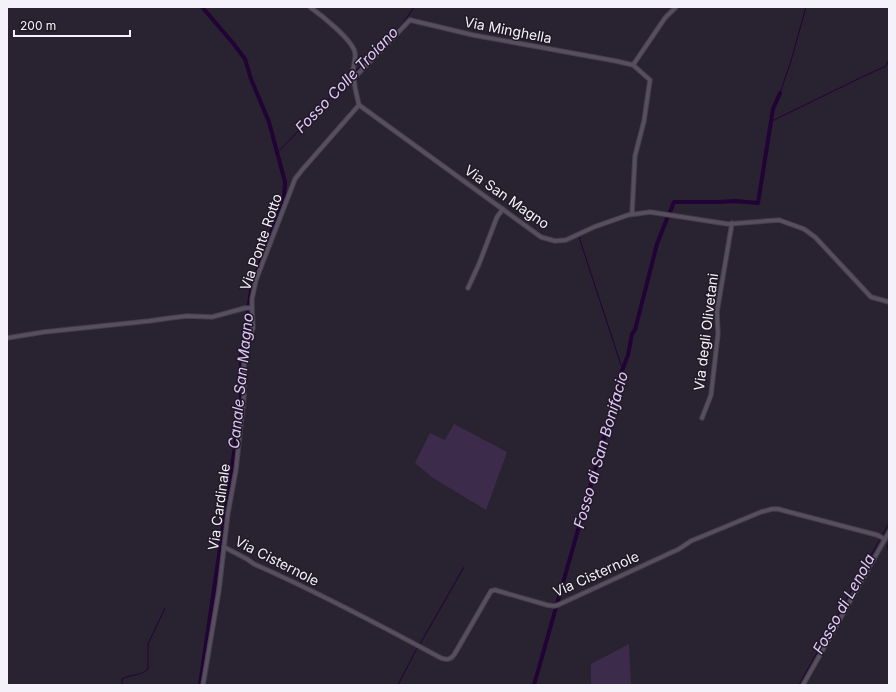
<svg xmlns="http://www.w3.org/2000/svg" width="896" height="692" font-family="Inter,sans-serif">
<rect width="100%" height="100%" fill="#292230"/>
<g fill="#3d2b4c">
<path d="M454,424L507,452L486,510L433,478L415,463L430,433L445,440Z"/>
<path d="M629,644L631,685H591V664Z"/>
</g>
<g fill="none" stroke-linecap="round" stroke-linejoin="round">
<g stroke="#210335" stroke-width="1">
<path d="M354,73L404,22L414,7"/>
<path d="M780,93L791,61L806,7"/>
<path d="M770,122L862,77L886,66L889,59"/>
<path d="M278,152L352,75"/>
<path d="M579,237L623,371"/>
<path d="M882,536L889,523"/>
<path d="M887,545L889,553"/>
<path d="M550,604L556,603"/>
<path d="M473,619L489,590"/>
<path d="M420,644L464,567"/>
<path d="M123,685L122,682V679C131,674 141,676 148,669V644L165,608"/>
<path d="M398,685L417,648"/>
<path d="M799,685L880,539"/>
</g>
<g stroke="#210335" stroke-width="4">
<path d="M670,212L674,202H718L735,201L758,203L773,109L780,93"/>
<path d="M200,685L241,405V351L248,333V311L252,285L284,197L285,182L269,122L251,79L245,59L233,43L202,7"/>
<path d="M534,685L618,389L620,376L628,355L632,334L635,330L657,244L668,216"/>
</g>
<defs>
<g id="street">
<path d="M310,7C321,15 353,40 355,53C356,59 353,66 353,72C354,83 356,94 359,105L541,237L555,241L566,240L594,227L628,215L650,212L728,224L779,220L804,229L815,237L871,297L889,302"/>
<path d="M354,78L410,20L473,35L616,61L633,65"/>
<path d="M632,214L635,156L644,121L650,80L633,65L665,18L676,7"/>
<path d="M468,288L479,264L497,217L503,209"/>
<path d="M7,338L44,332L149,321L170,318L187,316L212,317L245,308H252V299L256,280L295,179L302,170L359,105"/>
<path d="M702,418L711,395L718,334L717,312L732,223"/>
<path d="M224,547L247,559L254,564C318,592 380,625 441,658C447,660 450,660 454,655L491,591L495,590L547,605L554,606L558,605L679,549L691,541L761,512L772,509H778L877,535L885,539"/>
<path d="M203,685L219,590L228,513L236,470L244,396V359L247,345L253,328L252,308"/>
<path d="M803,685L889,532"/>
</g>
</defs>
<use href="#street" stroke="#443e4a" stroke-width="5.5"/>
<use href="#street" stroke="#574f5f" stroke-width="3.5"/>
</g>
<g text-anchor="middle" stroke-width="3" stroke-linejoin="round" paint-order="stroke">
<g font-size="14" fill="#f5f1fa" stroke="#201926">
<text transform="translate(508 30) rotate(11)" y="5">Via Minghella</text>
<text transform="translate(507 197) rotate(35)" y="5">Via San Magno</text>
<text transform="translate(261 242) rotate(-71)" y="5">Via Ponte Rotto</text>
<text transform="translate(706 332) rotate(-83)" y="5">Via degli Olivetani</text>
<text transform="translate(219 507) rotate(-82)" y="5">Via Cardinale</text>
<text transform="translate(277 561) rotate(27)" y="5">Via Cisternole</text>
<text transform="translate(596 574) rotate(-24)" y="5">Via Cisternole</text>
</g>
<g font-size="15" font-style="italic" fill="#e2c9fb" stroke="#201926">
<text transform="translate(347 80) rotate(-46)" y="5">Fosso Colle Troiano</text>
<text transform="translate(241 381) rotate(-84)" y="5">Canale San Magno</text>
<text transform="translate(601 450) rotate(-74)" y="5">Fosso di San Bonifacio</text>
<text transform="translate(844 604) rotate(-61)" y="5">Fosso di Lenola</text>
</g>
</g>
<rect width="896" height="692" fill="none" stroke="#f5f1fa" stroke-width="16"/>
<path d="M14 30v6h116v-6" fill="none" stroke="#f5f1fa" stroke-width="2"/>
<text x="20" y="30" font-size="12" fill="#f5f1fa" stroke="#201926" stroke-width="3" paint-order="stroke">200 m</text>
</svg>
